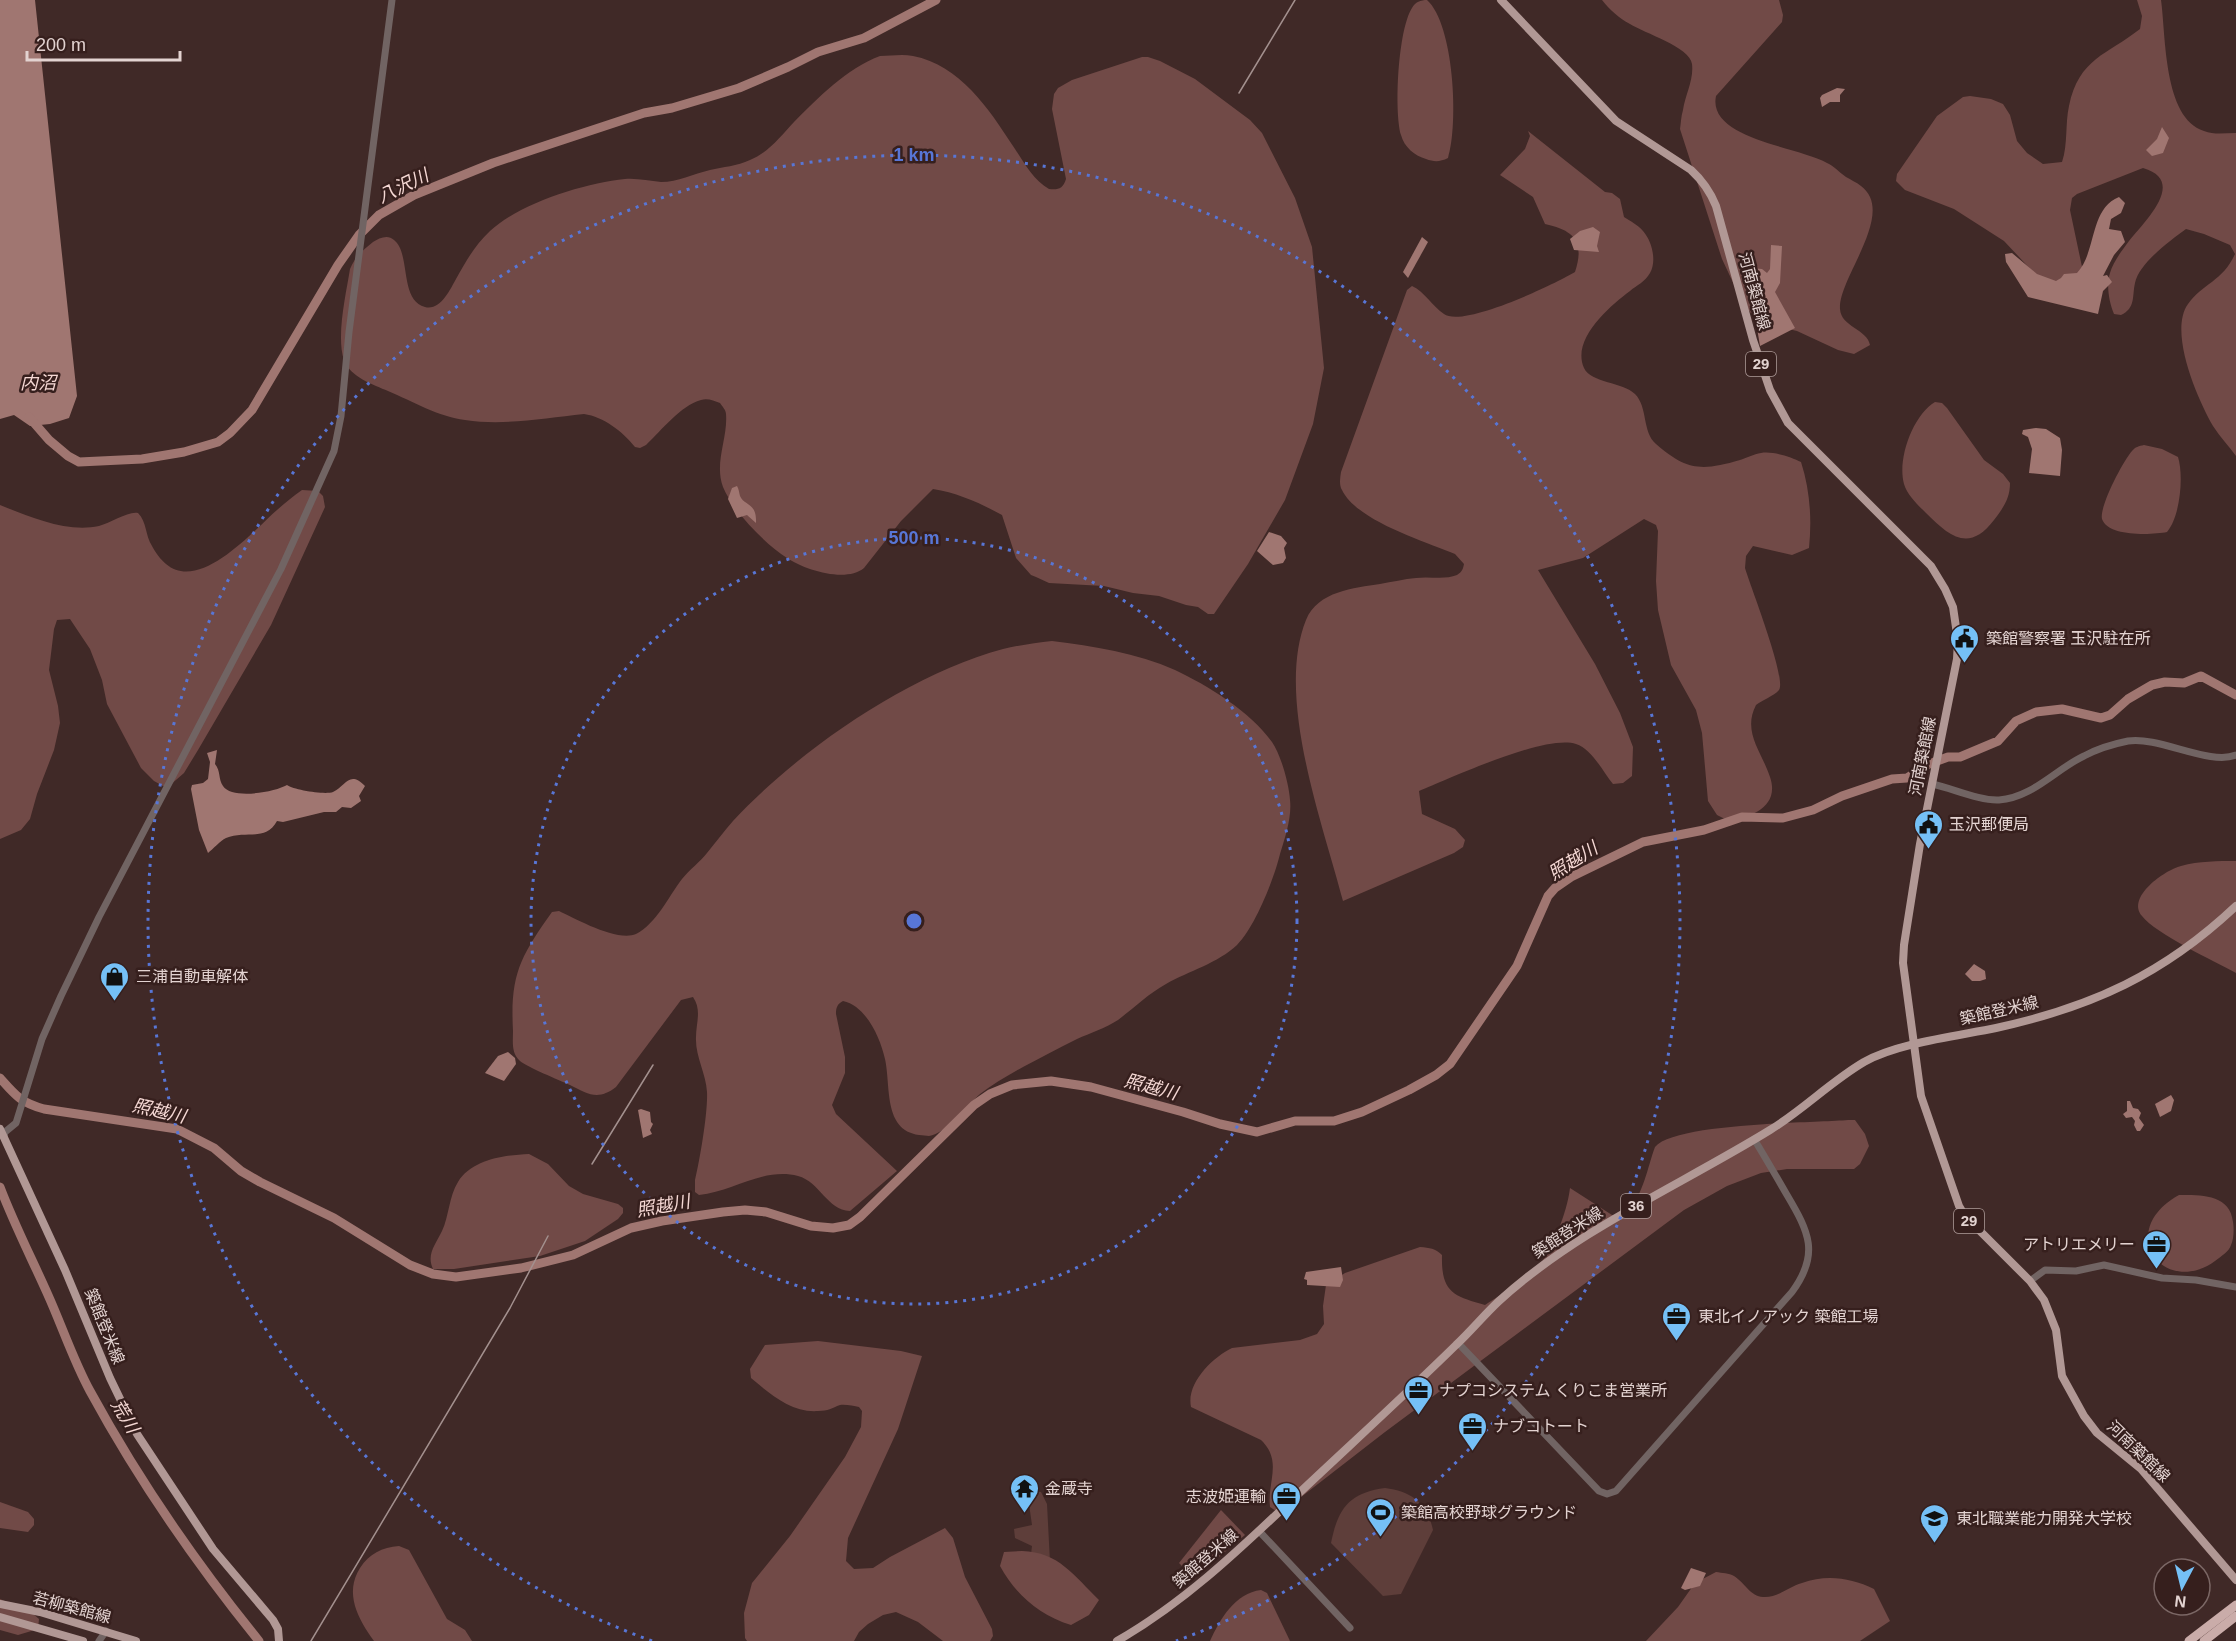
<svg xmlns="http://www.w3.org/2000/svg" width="2236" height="1641" font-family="Helvetica,'Noto Sans JP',sans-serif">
<rect width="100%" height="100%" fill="#402927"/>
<g fill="#5e3e3a">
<path d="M1026,1479L1033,1491L1041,1492L1047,1504L1050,1562L1031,1554L1032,1546L1015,1538L1014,1529L1032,1525L1029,1504L1024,1501L1019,1481Z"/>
<path d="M1385,1488C1411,1491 1427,1503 1433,1530L1401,1594L1383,1596L1331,1543C1338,1508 1349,1493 1385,1488Z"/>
</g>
<g fill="#714a47">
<path d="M1427,0C1454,24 1459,124 1448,158C1440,162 1434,162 1426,159C1415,156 1404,147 1401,135C1394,110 1398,30 1412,8C1415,2 1421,0 1427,0Z"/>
<path d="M1602,0H1779L1783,15L1782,22L1716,96C1707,139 1800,147 1827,163C1834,166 1839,172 1846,177C1851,180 1856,182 1861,186C1897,213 1838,278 1840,309C1841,327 1867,329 1870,345L1854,354L1838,350L1797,331L1759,322L1743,304L1722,259L1680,129C1681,123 1681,116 1683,110C1685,95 1694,80 1692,64C1690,47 1644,33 1630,24C1619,18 1610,10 1602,0Z"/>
<path d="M2137,0H2161C2166,35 2163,118 2204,131C2214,135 2225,133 2236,133V456C2229,446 2220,437 2213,426C2198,400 2168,332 2188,304C2202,284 2223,281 2235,254L2230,245L2204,234L2186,229C2171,240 2139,263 2135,283C2132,296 2136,308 2121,315L2114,314C2109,302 2106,285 2110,273C2113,262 2123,249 2129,241C2144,222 2188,181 2143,168L2077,194L2072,198L2070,210L2085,281L2052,292L2004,241L1954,209L1905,190L1896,181L1897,174L1937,116L1963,97L1970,96L1991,99L2003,104L2010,115L2017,141L2027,153L2043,164L2062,162C2068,144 2065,124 2069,106C2079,58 2107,55 2140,29L2142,16Z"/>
<path d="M880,56C891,56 902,54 913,56C960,65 989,109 1013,146C1023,161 1033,180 1049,189C1058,190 1063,189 1066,179L1052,109L1054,94L1058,88L1072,80L1142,57H1148L1160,61L1195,79L1250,120L1262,133L1295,198L1312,247L1324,368L1313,424L1285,500L1248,564L1214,614H1208L1198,607L1186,605L1159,596L1133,593L1104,586L1049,583L1036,577L1031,575L1016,558L1002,515C980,503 958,493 933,489L901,521L864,568C846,583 805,570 787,558C765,544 733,511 723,487C714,463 728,438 726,414C726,410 722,406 720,403C714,401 708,398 701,400C680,406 662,430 646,445L640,448L635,447C622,431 604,417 584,414C545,418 504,426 465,420C439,417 412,401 388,391C374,385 350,377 344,360C336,336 346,294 350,269C355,257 363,250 373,242C379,238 388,234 394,240C411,253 399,300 425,307C440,311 450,290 456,279C466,261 475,245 490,231C520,203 585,183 625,179C637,178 649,181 661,182C678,182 693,174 710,170C723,167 737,166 750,160C768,153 781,136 794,122C819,97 846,69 880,56Z"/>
<path d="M1528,131L1605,192L1612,193L1620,199L1624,217C1630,221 1638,225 1643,231C1652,241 1657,261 1650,273C1645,282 1637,285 1630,291C1610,306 1571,339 1584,368C1591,383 1623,382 1635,394C1648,407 1642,432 1656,444C1687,471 1702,471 1740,460C1746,458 1754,454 1761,453C1773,451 1791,457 1801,462C1810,490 1812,519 1809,548L1792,555L1753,546L1746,556L1745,568C1750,585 1787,679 1779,690C1774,696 1762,700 1756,705C1742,732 1762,752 1770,777C1780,806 1752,817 1729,821L1717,815L1708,801L1702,733L1696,710L1671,665L1658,610L1656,581L1658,531L1656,525L1644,519L1583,558L1538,570L1595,664L1620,713L1633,747L1632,776L1623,783L1613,784C1603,772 1592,749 1576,744C1545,734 1451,778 1419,791L1422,814L1455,829L1465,840L1463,847L1454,853L1343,901C1323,824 1275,697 1306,620C1318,591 1354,588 1380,584C1392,582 1404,579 1416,578C1429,576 1445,580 1457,575C1462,572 1463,569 1464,564L1455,554C1424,541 1357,521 1342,490C1339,485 1340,478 1341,472L1407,290L1412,286C1425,292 1432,306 1444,314C1463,328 1555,284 1575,272C1585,242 1574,230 1545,224L1533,197L1500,175L1525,149L1530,136Z"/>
<path d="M1935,402L1942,403L1947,408L1984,460L2003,474L2010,483C2010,499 2003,508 1994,520C1969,553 1949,536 1926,513C1918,505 1907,495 1904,484C1897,459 1913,415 1935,402Z"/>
<path d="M2144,445L2162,449L2178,457C2184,476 2180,517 2167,532C2152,535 2108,537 2102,519C2099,507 2123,461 2132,451C2135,447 2139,446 2144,445Z"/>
<path d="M302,490L318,491L323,496L325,507L320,518L271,625L198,750L184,773L169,786H163L154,781L141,768L107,704L102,680L90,649L70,619L57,620L54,629L49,670L58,706L60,723L54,750L37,794L30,819L21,830L0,839V505C30,517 67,533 99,526C111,523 128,511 138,513C147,522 145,535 152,546C155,552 161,560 166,564C200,593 254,530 277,510C285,503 293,496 302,490Z"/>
<path d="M1052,641C1093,646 1137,653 1175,670C1207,685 1251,712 1272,742C1281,755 1289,784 1290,800C1292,817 1285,838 1280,854C1274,879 1255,927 1237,945C1218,963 1189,971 1166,984C1148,994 1134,1008 1118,1020C1106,1028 1090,1033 1077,1039C1058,1048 1041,1058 1023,1067C1008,1075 993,1084 980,1094C967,1105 946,1134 929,1136C926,1136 923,1135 919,1135C883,1130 891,1086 885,1059C880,1037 866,1006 843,1001C837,1004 836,1008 836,1014L845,1057V1073L832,1105L836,1114L897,1171L850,1211C827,1210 820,1182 798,1176C763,1167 733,1192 699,1195L695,1192V1180C700,1159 708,1112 707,1092C706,1073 695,1056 696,1037C696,1023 702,1010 693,997L681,1000L616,1087C598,1101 588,1094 570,1085C559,1080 527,1067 520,1061C511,1053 513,1042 513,1031C510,975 520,957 552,912L559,911C576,919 617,942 636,934C656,924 669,896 682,879C690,869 700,862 707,853C716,842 724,831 733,821C800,749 908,675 1003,649C1019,645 1036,643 1052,641Z"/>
<path d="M2236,861V973C2214,961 2156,934 2142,916C2126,897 2165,870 2181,866C2199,861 2218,861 2236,861Z"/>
<path d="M1848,1120H1855L1865,1134L1869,1146L1860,1164L1854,1169H1787L1761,1173L1727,1186L1684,1210L1385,1432L1296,1501L1276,1511L1270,1507C1267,1482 1283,1461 1261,1440L1191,1407C1186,1383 1213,1357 1232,1348L1300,1340L1317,1334L1324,1324L1323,1306L1326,1285L1345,1273L1420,1247C1430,1248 1435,1248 1442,1255C1441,1292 1453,1296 1485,1305C1498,1296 1526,1281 1535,1271C1552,1251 1567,1213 1570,1188L1612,1215C1640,1218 1647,1167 1655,1147C1675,1123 1812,1123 1848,1120Z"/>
<path d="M529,1154L548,1164L569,1186L583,1194L618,1204L623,1208V1213L618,1219L585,1241L540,1256L454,1269H433C426,1254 436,1244 442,1231C449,1216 449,1196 458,1182C472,1159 506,1155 529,1154Z"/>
<path d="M2179,1195C2201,1195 2230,1194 2233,1222C2234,1228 2234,1239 2231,1245C2229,1252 2221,1256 2215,1261C2164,1298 2114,1231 2179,1195Z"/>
<path d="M818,1341L901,1351L922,1356L898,1429L848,1538L846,1561L854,1569L873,1568L890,1557L945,1528L953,1538L965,1577L992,1629L993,1636L990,1641H943L918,1622L896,1612L883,1615L868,1624L859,1632L854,1641H747L745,1638L744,1613L752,1583L790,1536L845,1457L861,1427L862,1411L859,1407C854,1406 845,1404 840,1405C832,1408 828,1411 818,1411C792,1413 770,1394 751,1378L750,1369L765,1345Z"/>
<path d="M0,1502L28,1512L34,1519V1525L28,1532L0,1528Z"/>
<path d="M1221,1510L1245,1535L1194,1578L1179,1563Z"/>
<path d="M399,1546L409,1550L447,1619L465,1630L472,1641H374C358,1619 344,1593 360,1568C369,1554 382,1547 399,1546Z"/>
<path d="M1022,1551C1059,1552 1074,1576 1099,1600L1089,1615L1071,1625C1039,1615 1016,1595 1000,1566L1004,1552Z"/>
<path d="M1716,1572C1722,1573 1729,1573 1734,1576C1744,1582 1751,1597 1763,1597C1778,1598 1788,1587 1802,1583C1827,1574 1851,1578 1874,1589L1890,1621L1860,1641H1646L1678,1607L1695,1583Z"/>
<path d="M1261,1590L1267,1593L1290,1641H1210C1220,1619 1235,1593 1261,1590Z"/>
<path d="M0,1599L32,1613L39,1619L38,1629L18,1635L0,1630Z"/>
</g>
<g fill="#a07671">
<path d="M0,0H35L77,396L69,418L50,424L30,426L14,415L0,419Z"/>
<path d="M1837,88L1845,89L1840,95V102H1830L1822,107L1820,98L1822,95Z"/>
<path d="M2162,127L2169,138L2163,153L2152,156L2146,150L2157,139Z"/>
<path d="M2119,197L2125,203L2121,213L2111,219L2109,229L2121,231L2125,242L2114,255L2103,276L2107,275L2112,282L2103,291L2098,314L2028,297L2006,262L2005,254L2012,253L2037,274L2056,281L2061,278L2064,274L2077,273C2097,252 2089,209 2119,197Z"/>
<path d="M1593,227L1600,232L1597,246L1599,252L1574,250L1570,239L1580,231Z"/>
<path d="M1422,237L1428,242L1408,278L1403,272Z"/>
<path d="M1771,245L1782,246L1780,283L1775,292L1795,328L1760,346L1757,328L1761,320L1757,296C1765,285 1758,281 1751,272V268L1762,269L1767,273L1770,269Z"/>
<path d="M2036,428L2046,429L2060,438L2062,450L2060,476L2029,473L2032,449L2028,437L2022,434L2023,430Z"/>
<path d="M737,486C739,489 739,493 740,496C744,506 757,502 756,523L747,515L737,518L728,499L732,488Z"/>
<path d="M1269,532L1281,536L1287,543L1284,548L1286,558L1283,563L1273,565L1257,551Z"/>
<path d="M217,750L215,764C221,771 218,779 223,786C232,800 275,792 287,785C294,790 325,795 333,792C346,786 349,770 365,786L359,796L361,801L351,808L342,807L336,812H324L283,822L277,821C266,842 245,830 226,838C220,841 213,849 208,853L199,830L191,789L192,785L203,783L208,779L210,762L207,753Z"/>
<path d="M1974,964L1985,971L1986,979L1980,981H1972L1965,974Z"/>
<path d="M508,1052L515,1058L516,1064L504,1081L485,1073L498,1056Z"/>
<path d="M2171,1095L2174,1100L2171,1111L2160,1117L2155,1104Z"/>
<path d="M2127,1101H2130L2133,1108L2138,1109L2141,1113L2139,1118L2144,1125L2140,1131H2137L2134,1125L2135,1121L2132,1117L2126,1118L2123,1114L2127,1111Z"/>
<path d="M641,1109L650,1112L651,1122L653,1124L650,1130L652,1134L643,1138L638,1110Z"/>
<path d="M1341,1267L1343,1280L1340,1287L1307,1285V1280L1304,1279L1306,1272Z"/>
<path d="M1691,1568L1706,1573L1700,1586L1685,1590L1681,1588Z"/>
</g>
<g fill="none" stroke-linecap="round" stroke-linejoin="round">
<g stroke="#a07671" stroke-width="9">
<path d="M29,417L49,440L68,456L79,462L142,459L184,452L218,442L230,433L252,410L338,265L359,235L379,215L414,195L493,163L644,113L672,108L739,88L788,67L818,52L864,38L936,0"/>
<path d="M0,1078C15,1095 21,1103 44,1109L177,1129L214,1148L241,1171L260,1182L334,1218L410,1265L433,1274L456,1277L521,1268L573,1255L631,1228L662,1221L723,1212L745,1210L766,1212L811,1226L833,1228L849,1225L860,1217L974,1105L990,1094L1012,1085L1051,1081L1091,1087L1183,1112L1220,1124L1257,1132L1295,1121H1334L1362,1112L1409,1090L1436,1075L1450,1064L1517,966L1548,896L1555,888L1571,877L1643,842L1704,830L1742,817L1783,818L1813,810L1842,796L1892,779L1907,778L1929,764L1948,757H1960L1998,741L2016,721L2036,712L2062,709L2101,718L2110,715L2128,699L2152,685L2165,682L2184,683L2201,676L2236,695"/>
<path d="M0,1187C14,1224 32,1259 48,1295C62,1326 74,1362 90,1391C139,1481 195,1562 259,1641"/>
</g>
<g stroke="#716463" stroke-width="7">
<path d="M1932,784C1952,788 1979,801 1999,800C2032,798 2056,769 2084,756C2097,749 2113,744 2128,741C2159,736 2210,766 2236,755"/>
<path d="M4,1136L5,1132L16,1123L42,1039L61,996L99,917L281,569L334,451L341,416L349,332L392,0"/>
<path d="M2030,1281L2045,1270L2076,1271L2104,1265L2162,1278L2196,1280L2236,1287"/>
<path d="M1458,1343L1599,1491L1607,1494L1616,1491L1792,1292C1820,1254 1809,1232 1787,1195C1776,1176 1765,1157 1754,1139"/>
<path d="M1259,1531L1350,1628"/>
<path d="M99,1641L106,1631"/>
</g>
<g stroke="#b19895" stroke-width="8">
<path d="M1501,0L1616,121L1691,170C1703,181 1710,191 1716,206L1753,340L1770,390L1788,423L1931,566L1945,589L1953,607L1958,641L1957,659L1920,844L1904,945L1903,963L1921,1096L1959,1206L1965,1216L2030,1281L2044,1300L2056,1330L2062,1376L2084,1416L2097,1433L2141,1469L2236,1580"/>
<path d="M0,1129L65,1270L110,1378L137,1434L213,1549L273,1620L278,1629L279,1641"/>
<path d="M0,1604L40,1612L136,1641"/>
<path d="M0,1617L83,1641"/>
<path d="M1117,1641C1185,1602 1241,1548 1297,1495C1350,1445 1404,1396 1456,1345C1471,1331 1484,1315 1499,1301C1578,1229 1679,1186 1770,1130C1803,1110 1830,1082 1864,1062C1898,1043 1957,1036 1996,1028C2092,1007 2164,974 2236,906"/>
</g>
<g stroke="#caaca9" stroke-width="9">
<path d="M2189,1641L2236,1605"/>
<path d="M2204,1641L2236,1616"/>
</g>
<g stroke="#a3908e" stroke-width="1.5">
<path d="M1239,93L1295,0"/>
<path d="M592,1164L653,1065"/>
<path d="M311,1641L510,1308L548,1236"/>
</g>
</g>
<g fill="none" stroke="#5876d6" stroke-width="3" stroke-dasharray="3 6">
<circle cx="914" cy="921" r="383"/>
<path d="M652 1641A766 766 0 1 1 1176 1641"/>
</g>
<defs>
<symbol id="civic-pin" viewBox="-11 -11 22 30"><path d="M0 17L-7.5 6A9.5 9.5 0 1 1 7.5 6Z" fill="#75c0f6" stroke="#361f1d"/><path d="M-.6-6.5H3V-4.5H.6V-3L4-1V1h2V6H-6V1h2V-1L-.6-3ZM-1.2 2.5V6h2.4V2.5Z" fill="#111"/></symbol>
<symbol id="shop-pin" viewBox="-11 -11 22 30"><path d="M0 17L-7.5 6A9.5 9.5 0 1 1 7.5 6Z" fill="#75c0f6" stroke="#361f1d"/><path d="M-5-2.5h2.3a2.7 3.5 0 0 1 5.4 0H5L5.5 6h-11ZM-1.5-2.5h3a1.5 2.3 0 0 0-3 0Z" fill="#111"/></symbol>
<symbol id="office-pin" viewBox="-11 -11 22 30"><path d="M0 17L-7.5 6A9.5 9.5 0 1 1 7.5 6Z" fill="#75c0f6" stroke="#361f1d"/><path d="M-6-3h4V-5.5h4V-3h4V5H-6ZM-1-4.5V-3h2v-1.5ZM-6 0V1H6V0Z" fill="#111"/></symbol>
<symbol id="temple-pin" viewBox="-11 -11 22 30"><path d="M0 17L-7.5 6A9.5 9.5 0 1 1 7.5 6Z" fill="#75c0f6" stroke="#361f1d"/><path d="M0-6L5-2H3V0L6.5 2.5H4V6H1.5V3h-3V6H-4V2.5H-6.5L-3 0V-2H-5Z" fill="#111"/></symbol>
<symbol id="stadium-pin" viewBox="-11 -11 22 30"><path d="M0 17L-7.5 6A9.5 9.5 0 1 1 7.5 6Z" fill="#75c0f6" stroke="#361f1d"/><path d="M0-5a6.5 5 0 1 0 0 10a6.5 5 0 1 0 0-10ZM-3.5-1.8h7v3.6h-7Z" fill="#111"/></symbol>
<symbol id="university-pin" viewBox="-11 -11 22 30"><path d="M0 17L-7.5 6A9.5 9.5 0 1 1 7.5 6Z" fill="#75c0f6" stroke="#361f1d"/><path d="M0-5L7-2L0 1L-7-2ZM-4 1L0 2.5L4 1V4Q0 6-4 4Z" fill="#111"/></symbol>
</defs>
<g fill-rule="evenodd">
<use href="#civic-pin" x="1948" y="622" width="33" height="45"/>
<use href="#civic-pin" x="1912" y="808" width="33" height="45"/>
<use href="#shop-pin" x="98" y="960" width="33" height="45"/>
<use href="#office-pin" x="2140" y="1228" width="33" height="45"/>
<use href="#office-pin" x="1660" y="1300" width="33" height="45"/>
<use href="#office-pin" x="1402" y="1374" width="33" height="45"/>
<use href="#office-pin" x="1456" y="1410" width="33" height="45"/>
<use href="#temple-pin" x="1008" y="1472" width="33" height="45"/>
<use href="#office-pin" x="1270" y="1480" width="33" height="45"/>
<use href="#stadium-pin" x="1364" y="1496" width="33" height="45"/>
<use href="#university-pin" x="1918" y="1502" width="33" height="45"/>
</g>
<g text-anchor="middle" stroke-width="5" stroke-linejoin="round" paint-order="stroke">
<g fill="#361f1d" stroke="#af9d9b" stroke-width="1.5">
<rect x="1746" y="352" width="30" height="24" rx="4.5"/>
<rect x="1621" y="1194" width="30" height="24" rx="4.5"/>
<rect x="1954" y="1209" width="30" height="24" rx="4.5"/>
</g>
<g font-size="15" font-weight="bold" fill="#e3d3d1">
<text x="1761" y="369">29</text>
<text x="1636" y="1211">36</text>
<text x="1969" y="1226">29</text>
</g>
<g font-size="16" fill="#e3d3d1" stroke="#361f1d">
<text transform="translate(1755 291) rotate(75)" y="6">河南築館線</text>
<text transform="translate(1922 756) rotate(-79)" y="6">河南築館線</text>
<text transform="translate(1999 1010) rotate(-13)" y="6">築館登米線</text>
<text transform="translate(1567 1232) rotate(-33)" y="6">築館登米線</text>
<text transform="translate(105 1326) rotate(68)" y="6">築館登米線</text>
<text transform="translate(2139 1451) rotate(44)" y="6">河南築館線</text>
<text transform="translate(1205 1558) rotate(-41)" y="6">築館登米線</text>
<text transform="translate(72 1607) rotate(15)" y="6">若柳築館線</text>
</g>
<g font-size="16" fill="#e3d3d1" stroke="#361f1d" text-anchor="start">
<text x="1986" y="644">築館警察署 玉沢駐在所</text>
<text x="1949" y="830">玉沢郵便局</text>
<text x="136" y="982">三浦自動車解体</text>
<text x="2135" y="1250" text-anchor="end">アトリエメリー</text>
<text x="1698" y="1322">東北イノアック 築館工場</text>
<text x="1439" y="1396">ナプコシステム くりこま営業所</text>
<text x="1493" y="1432">ナブコトート</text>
<text x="1045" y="1494">金蔵寺</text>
<text x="1266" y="1502" text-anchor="end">志波姫運輸</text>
<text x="1401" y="1518">築館高校野球グラウンド</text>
<text x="1956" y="1524">東北職業能力開発大学校</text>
</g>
<g font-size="18" font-style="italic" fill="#f5d8d4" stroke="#361f1d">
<text transform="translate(403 186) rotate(-26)" y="6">八沢川</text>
<text x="38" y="389">内沼</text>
<text transform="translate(1573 861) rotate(-32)" y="6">照越川</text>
<text transform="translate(1151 1087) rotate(15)" y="6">照越川</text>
<text transform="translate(159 1111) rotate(13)" y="6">照越川</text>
<text transform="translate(663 1206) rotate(-10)" y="6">照越川</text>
<text transform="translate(125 1416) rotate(59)" y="6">荒川</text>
</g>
</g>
<circle cx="914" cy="921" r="9" fill="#5876d6" stroke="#361f1d" stroke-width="3"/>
<g font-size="18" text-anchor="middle" font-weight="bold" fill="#5876d6" stroke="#361f1d" stroke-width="5" stroke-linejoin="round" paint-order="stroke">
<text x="914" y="161">1 km</text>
<text x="914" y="544">500 m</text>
</g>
<g transform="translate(2182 1587) rotate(187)"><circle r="28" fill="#361f1d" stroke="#7b6765" stroke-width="1.5"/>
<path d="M0-4.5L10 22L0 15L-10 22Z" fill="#75c0f6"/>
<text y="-9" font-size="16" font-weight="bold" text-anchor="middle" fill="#e3d3d1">N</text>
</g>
<path d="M27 51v9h153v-9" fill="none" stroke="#e3d3d1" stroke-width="3"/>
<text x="36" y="51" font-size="18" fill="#e3d3d1" stroke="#361f1d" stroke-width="4.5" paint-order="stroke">200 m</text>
</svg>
